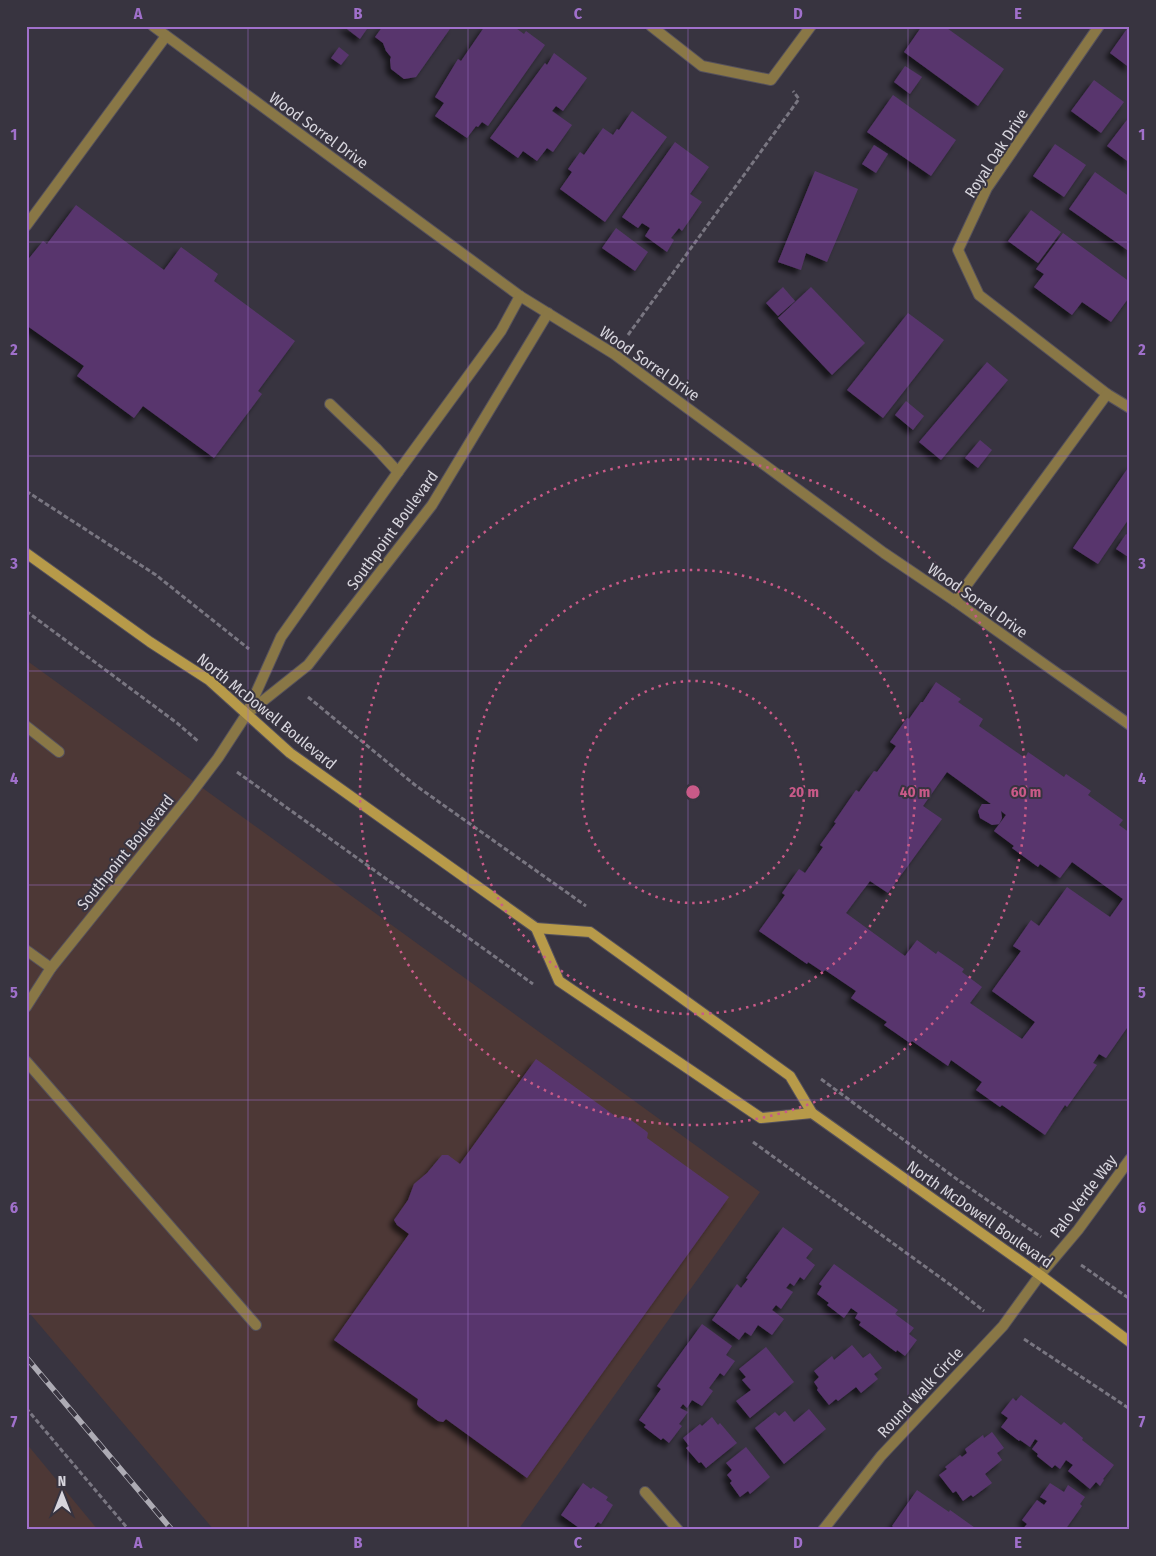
<svg xmlns="http://www.w3.org/2000/svg" width="1156" height="1556" font-family="'Fira Sans Condensed',sans-serif">
<defs>
<filter id="shadow"><feDropShadow dx="-4.5" dy="4.5" stdDeviation="2.5" flood-color="#0009"/></filter>
</defs>
<rect width="100%" height="100%" fill="#383440"/>
<g fill="#4d3836">
<path d="M26,660L760,1192L518,1530H214L26,1309Z"/>
<path d="M26,1443L98,1530H26Z"/>
</g>
<g fill="#58366d" fill-rule="evenodd" filter="url(#shadow)">
<path d="M343,26H369L360,39Z"/>
<path d="M383,26H452L416,77L404,79L391,69L390,60L391,57L386,51L383,43L375,37Z"/>
<path d="M485,26H513L524,34L526,31L545,45L488,126L482,122L478,127L476,126L467,138L435,116L444,103L435,97L458,59L461,61Z"/>
<path d="M922,26H944L1004,69L978,106L904,52Z"/>
<path d="M1129,26H1130V68L1110,53Z"/>
<path d="M339,47L349,55L341,65L331,58Z"/>
<path d="M554,53L587,78L563,111L556,106L552,111L572,125L553,152L547,148L537,161L523,151L518,158L490,138L545,63L547,65Z"/>
<path d="M905,66L922,77L910,94L894,82Z"/>
<path d="M1094,80L1124,102L1101,133L1071,111Z"/>
<path d="M893,95L956,140L931,176L867,132Z"/>
<path d="M632,111L667,137L605,222L560,189L572,172L568,169L580,152L584,155L603,128L613,135L617,129L619,130Z"/>
<path d="M1130,116V163L1107,146Z"/>
<path d="M675,142L709,167L690,194L702,202L682,231L679,228L671,238L674,240L667,252L645,236L650,228L642,223L638,228L622,217Z"/>
<path d="M1055,144L1086,165L1064,197L1033,176Z"/>
<path d="M874,145L888,154L876,173L862,164Z"/>
<path d="M815,171L858,189L827,262L806,253L801,270L778,262Z"/>
<path d="M1095,172L1130,197V252L1069,209Z"/>
<path d="M76,205L164,270L181,247L218,274L214,281L295,341L258,391L262,394L214,458L143,406L134,418L77,376L84,366L26,325V262L43,241L47,244Z"/>
<path d="M1031,210L1061,232L1038,263L1008,241Z"/>
<path d="M616,228L648,252L635,271L602,248Z"/>
<path d="M1063,233L1130,282V296L1111,322L1082,302L1072,315L1034,287L1044,274L1036,269Z"/>
<path d="M783,287L795,301L778,316L766,303Z"/>
<path d="M811,287L865,343L832,375L778,318Z"/>
<path d="M908,313L944,340L883,418L847,390Z"/>
<path d="M987,362L1008,380L941,460L919,442Z"/>
<path d="M906,401L924,416L913,430L895,415Z"/>
<path d="M980,440L992,450L978,468L965,458Z"/>
<path d="M1130,465V517L1098,564L1073,548Z"/>
<path d="M1126,534L1130,537V558L1116,549Z"/>
<path d="M936,682L961,699L958,702L983,719L979,726L1025,758L1028,752L1064,777L1066,774L1091,791L1088,795L1123,820L1119,825L1130,833V1026L1129,1025L1106,1058L1099,1054L1093,1063L1097,1065L1067,1107L1065,1105L1045,1135L1002,1105L1000,1107L976,1090L982,1082L951,1060L948,1066L912,1041L910,1043L884,1025L887,1022L851,998L856,991L825,970L823,972L808,962L807,964L759,931L785,895L782,893L799,869L805,873L823,847L820,845L836,823L834,822L856,790L859,792L874,771L877,772L896,746L890,742L907,718L909,719L921,702H923ZM947,772L991,804H982L978,811L980,818L992,825L999,824L1002,818L1001,811L1006,815L994,831L1014,846L1012,848L1038,867L1040,864L1060,878L1072,862L1123,899L1110,917L1067,887L1039,926L1031,920L1013,946L1021,951L992,991L1035,1022L1022,1039L970,1003L982,987L962,972L964,969L938,951L936,954L917,940L905,956L846,913L870,881L888,893L942,819L923,806Z"/>
<path d="M536,1059L618,1118L622,1116L627,1117L646,1131L648,1133L647,1138L729,1197L527,1478L446,1419L443,1422L438,1421L419,1407L417,1404L418,1399L334,1340L409,1234L397,1225L394,1220L408,1200L414,1184L427,1173L442,1155H448L460,1164Z"/>
<path d="M783,1227L813,1249L806,1258L815,1265L804,1280L800,1277L794,1286L790,1283L786,1288L793,1292L781,1309L776,1305L772,1310L784,1319L772,1335L758,1325L751,1336L745,1332L739,1340L712,1320L737,1284L741,1288L748,1279L746,1278Z"/>
<path d="M834,1264L898,1310L895,1314L914,1328L909,1334L917,1340L905,1356L897,1350L896,1352L859,1325L861,1322L855,1318L858,1313L851,1308L844,1318L827,1305L829,1303L817,1294L822,1286L819,1284Z"/>
<path d="M702,1324L732,1346L726,1355L735,1361L724,1376L720,1373L709,1388L713,1391L702,1406L692,1400L687,1408L683,1404L680,1408L688,1412L679,1424L682,1426L669,1443L663,1438L661,1440L644,1427L646,1425L639,1420L661,1389L657,1386Z"/>
<path d="M852,1345L863,1358L870,1353L882,1368L874,1374L878,1379L861,1393L856,1387L838,1401L836,1399L829,1405L817,1390L818,1388L814,1382L819,1377L814,1371L832,1356L834,1360Z"/>
<path d="M766,1347L794,1382L750,1418L736,1401L751,1390L742,1380L746,1377L739,1369Z"/>
<path d="M1021,1395L1061,1425L1064,1422L1083,1438L1082,1440L1114,1465L1103,1479L1104,1480L1100,1486L1096,1482L1090,1489L1068,1471L1073,1465L1066,1460L1060,1469L1055,1465L1052,1468L1037,1456L1038,1454L1032,1449L1038,1441L1035,1439L1030,1447L1020,1440L1019,1441L1001,1427L1008,1418L1001,1413L1013,1398L1016,1401Z"/>
<path d="M809,1409L826,1429L784,1464L755,1428L775,1412L779,1416L785,1411L794,1422Z"/>
<path d="M712,1417L718,1425L720,1423L737,1443L706,1468L701,1462L699,1463L686,1448L689,1446L683,1438L700,1424L702,1426Z"/>
<path d="M992,1432L1004,1448L997,1453L1002,1460L985,1474L992,1483L973,1497L971,1495L963,1501L956,1491L953,1493L939,1475L947,1469L945,1467L960,1455L962,1457L967,1453L965,1449L983,1435L984,1438Z"/>
<path d="M746,1447L770,1477L750,1494L748,1491L740,1497L730,1483L732,1481L727,1475L732,1470L726,1463Z"/>
<path d="M583,1483L591,1489L593,1487L608,1497L606,1500L613,1505L601,1524L598,1522L592,1530H582L561,1515Z"/>
<path d="M1050,1483L1064,1492L1068,1485L1085,1497L1080,1504L1082,1506L1065,1530H1022L1027,1524L1022,1520L1037,1500L1044,1505L1047,1501L1040,1497Z"/>
<path d="M917,1490L949,1512L950,1510L978,1530H897L892,1526Z"/>
</g>
<g fill="none" stroke-linecap="round" stroke-linejoin="round">
<defs>
<g id="lane">
<path d="M26,226L166,36"/>
<path d="M330,404L376,448L398,472"/>
<path d="M26,726L59,752"/>
<path d="M26,950L51,968"/>
<path d="M26,1061L256,1325"/>
</g>
<g id="street">
<path d="M153,26L520,296L614,354L884,553L955,601L1130,725"/>
<path d="M651,26L702,66L771,80L811,26"/>
<path d="M1099,26L987,188L958,250L979,295L1107,394L1130,408"/>
<path d="M955,601L1107,394"/>
<path d="M249,712L308,665L432,505L548,313"/>
<path d="M26,1007L51,968L190,795L218,758L246,715L281,637L398,472L501,331L520,296"/>
<path d="M645,1492L678,1530"/>
<path d="M823,1530L881,1456L1003,1326L1040,1275L1078,1230L1130,1159"/>
</g>
<g id="secondary">
<path d="M26,553L150,642L209,680L290,753L536,928L559,981L761,1118L812,1113"/>
<path d="M536,928L590,932L790,1076L812,1113L1040,1275L1130,1342"/>
</g>
</defs>
<use href="#lane" stroke="#55515c" stroke-width="12"/>
<use href="#street" stroke="#55515c" stroke-width="12"/>
<use href="#secondary" stroke="#55515c" stroke-width="12"/>
<g stroke="#797681" stroke-width="3" stroke-dasharray="5 2.5" stroke-linecap="butt">
<path d="M628,335L799,99L793,91"/>
<path d="M26,491L156,575L249,649"/>
<path d="M26,611L177,723L199,742"/>
<path d="M308,697L415,785L586,906"/>
<path d="M237,772L533,984"/>
<path d="M821,1079L958,1180L1041,1237"/>
<path d="M753,1142L952,1286L984,1311"/>
<path d="M1081,1265L1130,1299"/>
<path d="M1024,1339L1130,1409"/>
<path d="M26,1408L129,1530"/>
</g>
<use href="#lane" stroke="#897746" stroke-width="10"/>
<use href="#street" stroke="#897746" stroke-width="10"/>
<use href="#secondary" stroke="#b79a49" stroke-width="10"/>
<defs>
<path id="rail" d="M26,1357L172,1530"/>
</defs>
<use href="#rail" stroke="#adabb4" stroke-width="5.5"/>
<use href="#rail" stroke="#383440" stroke-width="4" stroke-dasharray="11" stroke-linecap="butt"/>
</g>
<path fill="none" stroke="#a070cb" stroke-width="1" stroke-opacity="0.55" d="M248,26V1530M468,26V1530M688,26V1530M908,26V1530M26,242H1130M26,456H1130M26,671H1130M26,885H1130M26,1100H1130M26,1314H1130"/>
<g fill="none" stroke="#c95a88" stroke-width="2.5" stroke-dasharray="2.5 5">
<circle cx="693" cy="792" r="111"/>
<circle cx="693" cy="792" r="222"/>
<circle cx="693" cy="792" r="333"/>
</g>
<g text-anchor="middle" stroke-width="4" stroke-linejoin="round" paint-order="stroke">
<g font-size="16" fill="#d7d5dd" stroke="#383440">
<text transform="translate(319 130) rotate(36)" y="6">Wood Sorrel Drive</text>
<text transform="translate(996 153) rotate(-57)" y="6">Royal Oak Drive</text>
<text transform="translate(650 363) rotate(35)" y="6">Wood Sorrel Drive</text>
<text transform="translate(392 530) rotate(-54)" y="6">Southpoint Boulevard</text>
<text transform="translate(978 600) rotate(35)" y="6">Wood Sorrel Drive</text>
<text transform="translate(267 711) rotate(39)" y="6">North McDowell Boulevard</text>
<text transform="translate(125 852) rotate(-51)" y="6">Southpoint Boulevard</text>
<text transform="translate(1083 1196) rotate(-53)" y="6">Palo Verde Way</text>
<text transform="translate(980 1214) rotate(35)" y="6">North McDowell Boulevard</text>
<text transform="translate(920 1392) rotate(-47)" y="6">Round Walk Circle</text>
</g>
</g>
<circle cx="693" cy="792" r="8" fill="#c95a88" stroke="#383440" stroke-width="2.5"/>
<g font-size="15" text-anchor="middle" font-weight="bold" fill="#c95a88" stroke="#383440" stroke-width="4" stroke-linejoin="round" paint-order="stroke">
<text x="804" y="797">20 m</text>
<text x="915" y="797">40 m</text>
<text x="1026" y="797">60 m</text>
</g>
<rect width="1156" height="1556" fill="none" stroke="#383440" stroke-width="55"/>
<g transform="translate(62 1494)" stroke="#383440" stroke-width="4" paint-order="stroke">
<path d="M0-4L9 19L0 12L-9 19Z" fill="#d7d5dd"/>
<text y="-8" font-size="14" font-weight="bold" text-anchor="middle" fill="#d7d5dd">N</text>
</g>
<rect x="28" y="28" width="1100" height="1500" fill="none" stroke="#a070cb" stroke-width="2"/>
<g font-size="16" text-anchor="middle" font-weight="bold" fill="#a070cb">
<text x="138" y="19">A</text>
<text x="358" y="19">B</text>
<text x="578" y="19">C</text>
<text x="798" y="19">D</text>
<text x="1018" y="19">E</text>
<text x="14" y="140">1</text>
<text x="1142" y="140">1</text>
<text x="14" y="355">2</text>
<text x="1142" y="355">2</text>
<text x="14" y="569">3</text>
<text x="1142" y="569">3</text>
<text x="14" y="784">4</text>
<text x="1142" y="784">4</text>
<text x="14" y="998">5</text>
<text x="1142" y="998">5</text>
<text x="14" y="1213">6</text>
<text x="1142" y="1213">6</text>
<text x="14" y="1427">7</text>
<text x="1142" y="1427">7</text>
<text x="138" y="1548">A</text>
<text x="358" y="1548">B</text>
<text x="578" y="1548">C</text>
<text x="798" y="1548">D</text>
<text x="1018" y="1548">E</text>
</g>
</svg>
